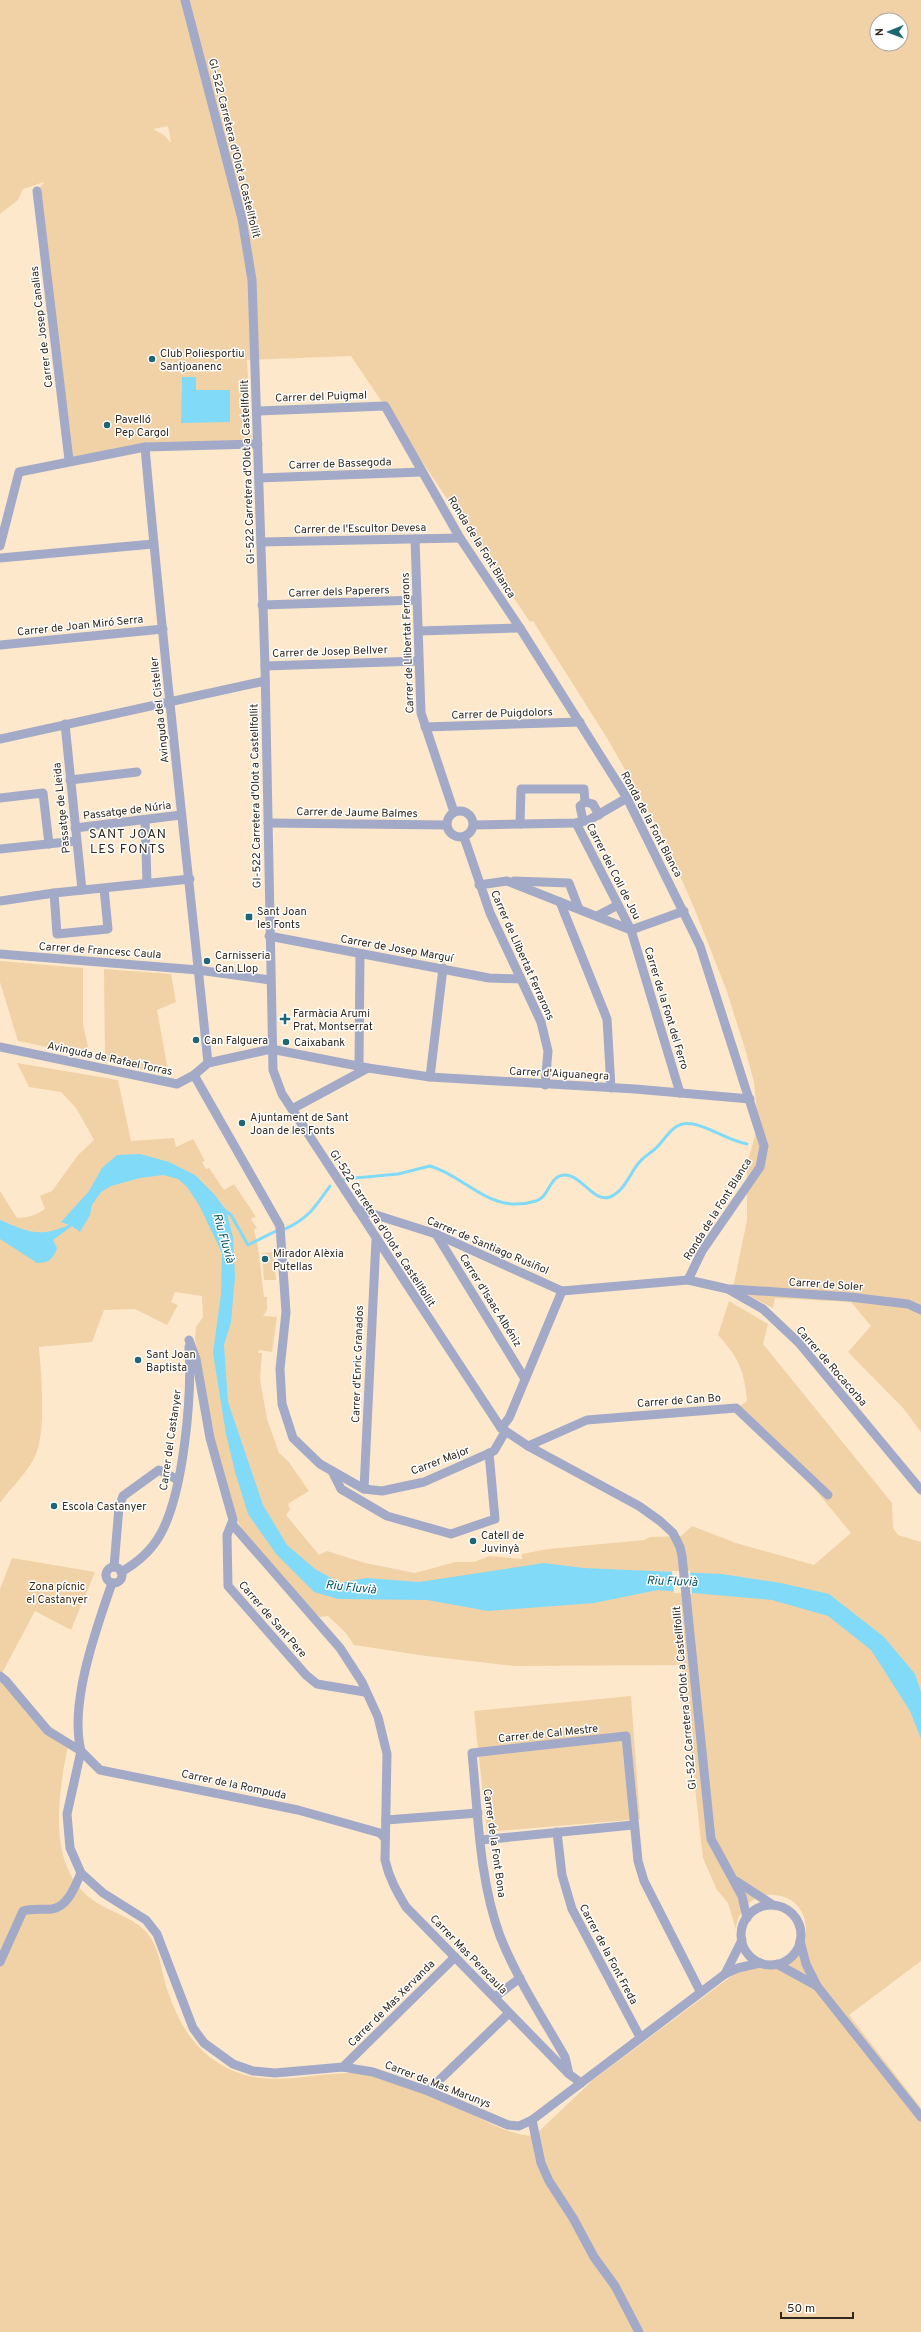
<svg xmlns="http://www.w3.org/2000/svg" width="921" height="2332" font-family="Overpass,sans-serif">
<rect width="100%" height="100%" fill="#fee8cb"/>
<g fill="#f1d2a7" fill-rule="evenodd">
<path d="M0,0H921V1432L903,1408L848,1352L871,1326L851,1302L775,1298L773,1308L733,1288L747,1220V1163L755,1136L757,1112L754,1082L745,1049L726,989L695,910L661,833L607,738L533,621L530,622L351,356L247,360L252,444L145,447L69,460L37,191L44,182L23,189L18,200L0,214ZM877,20H901V44H877ZM168,126L171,143L164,135L153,129Z"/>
<path d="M0,961L83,968V1024L90,1056L18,1041L0,982Z"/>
<path d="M104,969L171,974L176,1002L157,1010L169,1076L105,1061Z"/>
<path d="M17,1063L118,1080L131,1141L174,1138L176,1147L193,1139L205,1161L202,1162L206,1169L209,1168L224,1190L234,1184L256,1217L251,1219L257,1228L254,1230L258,1247L264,1297H267V1310L263,1316L277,1317L272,1352L259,1350L258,1353H262L260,1379L267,1419L279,1453L288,1461L309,1491L288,1504L290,1510L286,1515L319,1555L327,1551L365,1563L415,1573L455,1562H474L489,1556L522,1559V1554L548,1549L644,1540L650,1537L681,1536L692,1526L736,1543L814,1565L851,1533L789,1458L736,1408L746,1402L747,1400C744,1369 738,1357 718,1335L729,1301L768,1324L763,1344L892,1503L893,1528L898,1535L921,1542V1961L849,2015L921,2108V2332H0V1589L12,1558L95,1572L71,1630L35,1611L2,1673L47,1724L69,1739C59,1793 43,1871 99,1904C117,1915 141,1920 152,1940C161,1956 162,1975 168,1992C181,2029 199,2057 236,2072C272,2086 311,2074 347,2073C361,2072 373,2076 386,2080C415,2089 445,2103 473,2115C492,2124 513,2136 534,2136L593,2080L753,1960C757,1961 760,1963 764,1964C813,1970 822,1899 774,1895C768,1894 758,1896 753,1900C744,1906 736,1918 736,1930L728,1903L717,1890L703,1858L681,1665L515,1666L426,1656L354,1645L345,1632L328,1616L320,1617L314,1613L244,1533L235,1516L213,1440L195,1339L196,1327L203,1317L202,1296L175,1292L171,1302L178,1305L167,1325L135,1309L104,1310L92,1342L39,1347C41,1376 48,1438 32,1462C23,1477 10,1489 0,1503V1191L17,1218C28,1218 36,1215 45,1209L40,1196L52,1191L78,1155L94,1140L76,1108L61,1092L29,1087Z"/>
<path d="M273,1252L276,1280H264L262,1253Z"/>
<path d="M631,1696L640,1819L487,1832L474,1711Z"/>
</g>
<g fill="#81daf8">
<path d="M182,377H196V390H230V422L181,423Z"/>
<path d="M140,1154L169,1162L195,1175L214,1194L226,1210L233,1237L235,1277L231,1322L224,1345L228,1402L263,1505L287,1545L315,1569L340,1583L366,1578L419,1582L544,1563L583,1568L722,1574L781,1583L829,1594L884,1637L915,1674L921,1692V1739L910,1711L871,1650L828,1616L772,1600L658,1590L594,1603L488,1611L427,1600L338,1599L314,1592L276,1554L248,1514L235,1472L226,1434L213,1353L221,1294L222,1253L199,1205L187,1187L178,1179L163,1175L140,1178L111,1186L101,1192L92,1205L90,1215L80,1232L72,1226L53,1240L57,1248C53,1259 49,1263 37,1263L0,1239V1220C28,1232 39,1238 69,1225L61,1222L89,1191L102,1168L117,1155Z"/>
</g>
<path fill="#fee8cb" d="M672,1571H690L692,1594L674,1593Z"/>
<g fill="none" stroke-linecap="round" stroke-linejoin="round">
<g stroke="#81daf8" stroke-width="3">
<path d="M344,1179L398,1174L430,1166C468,1177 489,1215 536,1201C550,1197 549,1174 566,1175C582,1176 594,1203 610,1197C624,1191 629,1176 637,1165C642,1158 649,1154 655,1149C667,1138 673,1120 693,1124C710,1127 727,1140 747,1144"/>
<path d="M224,1210L231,1215L248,1245L276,1231"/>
<path d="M285,1229C308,1219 316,1206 330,1186"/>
</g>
<g stroke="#a3aac7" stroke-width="9">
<path d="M185,0L242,219L252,280L265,666L273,1070L282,1094L501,1428L528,1446L639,1506L660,1521L673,1533L680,1547L682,1556L711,1839L742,1896L747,1918"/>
<path d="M37,191L69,460"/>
<path d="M258,411L385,406L460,538L520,628L627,798L700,946L764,1146L760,1167L702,1251L688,1280"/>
<path d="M145,447C163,653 187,858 208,1063"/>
<path d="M259,478L422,472"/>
<path d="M415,539L421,713L454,812"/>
<path d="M261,542L460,538"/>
<path d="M0,546L19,472L145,447L258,444"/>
<path d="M0,558L153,544"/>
<path d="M262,605L417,600"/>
<path d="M419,631L520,628"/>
<path d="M0,645L163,629"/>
<path d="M265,666L419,661"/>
<path d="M65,724L82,890"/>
<path d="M425,727L580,722"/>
<path d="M0,739L265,681"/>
<path d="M70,780L137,772"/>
<path d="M0,798L43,793L49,844"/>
<circle cx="460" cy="824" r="13"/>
<path d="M145,820L147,883"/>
<path d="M583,821L580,806L585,802L593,804L599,815"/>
<path d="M268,823L446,825"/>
<path d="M576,823L631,930L680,1093"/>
<path d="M520,824L521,789H584L585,802"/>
<path d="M474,825L576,823L589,820L627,798"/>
<path d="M75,828L181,815"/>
<path d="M464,837L490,913L541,1022L548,1051L545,1085"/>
<path d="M0,849L76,841"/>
<path d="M514,881L569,883L579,909"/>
<path d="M479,885L507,881L631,930L684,911"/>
<path d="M104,888L108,929L57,934L54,893L190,879"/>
<path d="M0,901L54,893"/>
<path d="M560,902L607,1019L611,1088"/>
<path d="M597,916L618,905"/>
<path d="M269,936L489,978L521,979"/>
<path d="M0,954L198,970L270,980"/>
<path d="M0,1047L177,1084L194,1075L208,1063L271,1049L368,1068L430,1077L635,1089L750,1099"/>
<path d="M359,1066L360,954"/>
<path d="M194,1075L280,1226L286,1312L280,1369L282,1404L293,1438L320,1464L364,1489L382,1491L424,1482L494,1451L505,1432"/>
<path d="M430,1077L443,968"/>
<path d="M292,1109L368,1068"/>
<path d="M357,1209L436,1234L562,1291L688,1280L728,1289L763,1309L799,1343L921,1490"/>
<path d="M436,1234L525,1379"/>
<path d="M731,1289L850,1297L908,1304L921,1310"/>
<path d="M189,1340L196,1359L210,1438L233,1520L227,1535L228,1586L306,1675L317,1684L365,1692"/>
<path d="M501,1428L509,1418L562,1291"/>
<path d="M528,1446L587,1420L736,1408L828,1495"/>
<path d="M332,1471L341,1489L387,1516L451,1534L495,1519L489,1453"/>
<path d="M364,1489L376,1240"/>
<path d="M232,1524L340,1648L362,1682L378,1717L387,1754L385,1860C389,1878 397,1892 406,1907L569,2074L581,2083"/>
<circle cx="114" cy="1575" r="8"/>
<path d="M114,1567L119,1507L123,1496L159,1470L178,1480"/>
<path d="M121,1572C137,1563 151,1551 160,1535C184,1493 192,1395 189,1347"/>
<path d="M0,1676L6,1681L48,1731L81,1751L100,1770L298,1810L380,1833L385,1838"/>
<path d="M81,1751L67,1814L70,1848L81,1873L103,1893L146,1920L157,1934L193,2028L204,2043L233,2064L253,2071L275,2073L343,2067L373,2072L428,2091L508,2125L519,2126L532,2120L725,1974L738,1968L760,1963"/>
<path d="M81,1751C69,1704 96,1629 112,1583"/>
<path d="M386,1820L478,1813"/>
<path d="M557,1832L562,1875L572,1909L640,2037"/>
<path d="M481,1840L633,1825"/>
<path d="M736,1881L773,1905"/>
<circle cx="771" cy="1935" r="30"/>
<path d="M800,1941L806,1964L817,1986L921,2117"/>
<path d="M0,1962L23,1911C33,1908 42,1910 52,1909C68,1907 75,1886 81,1873"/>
<path d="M777,1964L817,1986"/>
<path d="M725,1974L742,1940"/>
<path d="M495,1997L520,1978"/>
<path d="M343,2067L455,1957"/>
<path d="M569,2074L565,2057C543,2018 517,1979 500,1936C479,1879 478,1813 472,1753L626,1736L638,1861L644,1881L700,1991"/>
<path d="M428,2091L509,2013"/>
<path d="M532,2120L541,2163L549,2181L573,2218L594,2257L615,2286L639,2332"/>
</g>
</g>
<g fill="#1d6673" stroke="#fff" stroke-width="1.5">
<circle cx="152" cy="359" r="4"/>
<circle cx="107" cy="425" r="4"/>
<rect x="245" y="913" width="8" height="8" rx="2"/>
<circle cx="207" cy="961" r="4"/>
<path d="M283 1013h4v4h4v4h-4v4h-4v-4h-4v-4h4z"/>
<circle cx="196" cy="1040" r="4"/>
<circle cx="286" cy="1042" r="4"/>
<circle cx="242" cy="1123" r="4"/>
<circle cx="265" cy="1259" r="4"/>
<circle cx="138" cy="1360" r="4"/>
<circle cx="54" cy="1506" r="4"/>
<circle cx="473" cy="1541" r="4"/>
</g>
<g text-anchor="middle" stroke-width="3" stroke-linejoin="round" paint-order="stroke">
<g font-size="11" fill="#31291e" stroke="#fff">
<text transform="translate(235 148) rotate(76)" y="4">GI-522 Carretera d'Olot a Castellfollit</text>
<text transform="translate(41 327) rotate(-97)" y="4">Carrer de Josep Canalias</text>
<text transform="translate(321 396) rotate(-2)" y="4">Carrer del Puigmal</text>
<text transform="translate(340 463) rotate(-2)" y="4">Carrer de Bassegoda</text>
<text transform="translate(247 472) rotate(-92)" y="4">GI-522 Carretera d'Olot a Castellfollit</text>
<text transform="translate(360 528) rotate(-1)" y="4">Carrer de l'Escultor Devesa</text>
<text transform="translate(482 547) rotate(58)" y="4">Ronda de la Font Blanca</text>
<text transform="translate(339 591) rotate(-2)" y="4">Carrer dels Paperers</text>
<text transform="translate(80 625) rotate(-6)" y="4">Carrer de Joan Miró Serra</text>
<text transform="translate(407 643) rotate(-92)" y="4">Carrer de Llibertat Ferrarons</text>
<text transform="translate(330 651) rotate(-2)" y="4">Carrer de Josep Bellver</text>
<text transform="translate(159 710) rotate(-96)" y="4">Avinguda del Cisteller</text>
<text transform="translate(502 713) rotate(-2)" y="4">Carrer de Puigdolors</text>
<text transform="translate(255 796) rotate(-91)" y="4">GI-522 Carretera d'Olot a Castellfollit</text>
<text transform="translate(61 808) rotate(-96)" y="4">Passatge de Lleida</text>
<text transform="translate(127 810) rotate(-7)" y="4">Passatge de Núria</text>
<text transform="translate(357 812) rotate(1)" y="4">Carrer de Jaume Balmes</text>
<text transform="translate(652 824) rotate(62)" y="4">Ronda de la Font Blanca</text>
<text transform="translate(614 871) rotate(63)" y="4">Carrer del Coll de Jou</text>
<text transform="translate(397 948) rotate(10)" y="4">Carrer de Josep Marguí</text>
<text transform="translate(100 950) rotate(4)" y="4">Carrer de Francesc Caula</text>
<text transform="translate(523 955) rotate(66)" y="4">Carrer de Llibertat Ferrarons</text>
<text transform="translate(667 1008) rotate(73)" y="4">Carrer de la Font del Ferro</text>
<text transform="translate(110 1058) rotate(12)" y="4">Avinguda de Rafael Torras</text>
<text transform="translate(559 1073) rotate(3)" y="4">Carrer d'Aiguanegra</text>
<text transform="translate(717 1209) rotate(-58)" y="4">Ronda de la Font Blanca</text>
<text transform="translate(383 1228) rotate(57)" y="4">GI-522 Carretera d'Olot a Castellfollit</text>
<text transform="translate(488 1245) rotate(23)" y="4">Carrer de Santiago Rusiñol</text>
<text transform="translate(826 1284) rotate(4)" y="4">Carrer de Soler</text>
<text transform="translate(491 1300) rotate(58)" y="4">Carrer d'Isaac Albéniz</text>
<text transform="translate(357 1364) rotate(-88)" y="4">Carrer d'Enric Granados</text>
<text transform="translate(832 1366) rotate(49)" y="4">Carrer de Rocacorba</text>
<text transform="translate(679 1400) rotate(-4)" y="4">Carrer de Can Bo</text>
<text transform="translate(170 1440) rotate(-82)" y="4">Carrer del Castanyer</text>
<text transform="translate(440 1460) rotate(-21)" y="4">Carrer Major</text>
<text transform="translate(273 1619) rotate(49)" y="4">Carrer de Sant Pere</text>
<text transform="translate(684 1698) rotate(-95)" y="4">GI-522 Carretera d'Olot a Castellfollit</text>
<text transform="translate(548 1733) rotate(-6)" y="4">Carrer de Cal Mestre</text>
<text transform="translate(234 1784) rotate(12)" y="4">Carrer de la Rompuda</text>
<text transform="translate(495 1843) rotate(82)" y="4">Carrer de la Font Bona</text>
<text transform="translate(469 1954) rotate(46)" y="4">Carrer Mas Peracaula</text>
<text transform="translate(609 1954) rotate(62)" y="4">Carrer de la Font Freda</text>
<text transform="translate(391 2003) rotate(-45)" y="4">Carrer de Mas Xervanda</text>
<text transform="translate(438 2084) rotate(21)" y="4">Carrer de Mas Marunys</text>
</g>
<g font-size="11" fill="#31291e" stroke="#fff" text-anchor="start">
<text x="160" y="357">Club Poliesportiu<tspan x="160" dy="13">Santjoanenc</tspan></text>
<text x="115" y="423">Pavelló<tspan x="115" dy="13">Pep Cargol</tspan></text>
<text x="257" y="915">Sant Joan<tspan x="257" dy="13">les Fonts</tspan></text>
<text x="215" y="959">Carnisseria<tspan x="215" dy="13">Can Llop</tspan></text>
<text x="293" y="1017">Farmàcia Arumi<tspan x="293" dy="13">Prat, Montserrat</tspan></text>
<text x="204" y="1044">Can Falguera</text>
<text x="294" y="1046">Caixabank</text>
<text x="250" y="1121">Ajuntament de Sant<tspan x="250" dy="13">Joan de les Fonts</tspan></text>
<text x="273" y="1257">Mirador Alèxia<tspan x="273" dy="13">Putellas</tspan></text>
<text x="146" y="1358">Sant Joan<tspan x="146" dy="13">Baptista</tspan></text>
<text x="62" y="1510">Escola Castanyer</text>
<text x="481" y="1539">Catell de<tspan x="481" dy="13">Juvinyà</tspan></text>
</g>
<g font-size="11" fill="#3f2c10" stroke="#fff">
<text x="57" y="1590">Zona pícnic<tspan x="57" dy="13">el Castanyer</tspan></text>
</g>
<g font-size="12" font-style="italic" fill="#015367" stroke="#fff">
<text transform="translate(224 1238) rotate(74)" y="4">Riu Fluvià</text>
<text transform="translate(672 1581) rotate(2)" y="4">Riu Fluvià</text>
<text transform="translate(351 1587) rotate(6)" y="4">Riu Fluvià</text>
</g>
<g font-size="13" letter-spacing="1" fill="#31291e" stroke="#fff">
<text x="128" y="838">SANT JOAN<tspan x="128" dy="15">LES FONTS</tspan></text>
</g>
</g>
<g transform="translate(889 32) rotate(269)"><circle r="19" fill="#ffffff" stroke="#ada9a5"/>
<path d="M0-3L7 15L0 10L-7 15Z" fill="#1d6673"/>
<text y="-6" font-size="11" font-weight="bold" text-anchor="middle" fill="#31291e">N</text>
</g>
<path d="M781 2312v6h72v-6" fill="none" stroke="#31291e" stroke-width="2"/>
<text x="787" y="2312" font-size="12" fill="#31291e" stroke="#ffffff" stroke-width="3" paint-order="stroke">50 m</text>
</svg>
